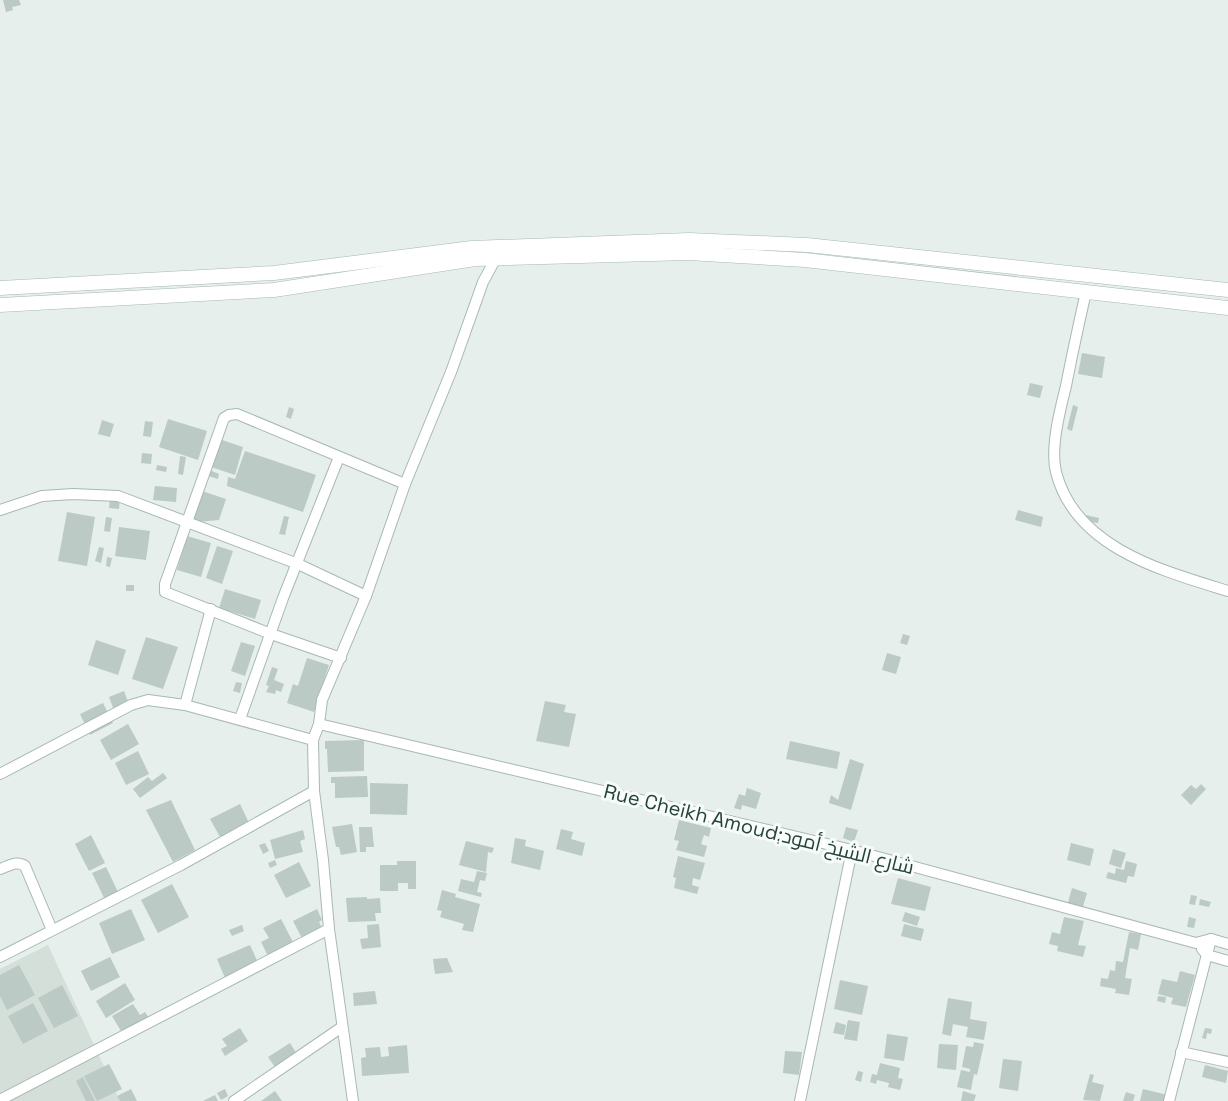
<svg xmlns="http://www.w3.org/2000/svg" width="1228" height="1101" font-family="'Space Grotesk',Cairo,sans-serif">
<rect width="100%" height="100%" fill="#e6efeb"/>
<path fill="#d4dfda" d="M48,945L120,1101H0V969Z"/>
<g fill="#bbcac4">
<path d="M3,0H19L21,5L12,7L13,10L6,12Z"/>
<path d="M1082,353L1105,357L1102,378L1078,374Z"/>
<path d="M1030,383L1043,386L1040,398L1027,395Z"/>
<path d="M1073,405L1078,407L1072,431L1067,429Z"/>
<path d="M289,407L294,409L291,419L286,417Z"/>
<path d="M168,419L207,431L198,460L159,447Z"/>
<path d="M102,420L114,424L110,437L98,434Z"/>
<path d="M145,421L153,422L151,437L143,436Z"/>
<path d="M219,439L243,447L235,475L211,467Z"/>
<path d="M245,451L316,475L303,512L227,486L228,477L235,479Z"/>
<path d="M142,453L152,454L151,464L141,463Z"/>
<path d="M180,456L186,457L183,475L178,474Z"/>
<path d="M157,465L167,467L166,472L156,470Z"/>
<path d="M207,469L219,474L218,479L205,475Z"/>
<path d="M155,486L177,488L176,502L153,500Z"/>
<path d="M202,491L226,499L219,520L188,523Z"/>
<path d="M110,497L120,498L119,509L109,508Z"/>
<path d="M1018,510L1043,517L1041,527L1015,520Z"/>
<path d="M67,512L95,517L87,566L58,561Z"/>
<path d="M1086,515L1099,518L1098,523L1085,521Z"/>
<path d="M284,516L289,517L285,535L279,534Z"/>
<path d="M106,517L112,518L110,532L104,531Z"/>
<path d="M119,527L150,531L146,560L115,556Z"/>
<path d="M187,536L211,543L201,577L177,570Z"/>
<path d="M217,546L233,551L222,584L206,578Z"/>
<path d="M99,547L104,548L101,563L95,561Z"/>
<path d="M107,557L112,558L110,567L106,566Z"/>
<rect x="126" y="585" width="8" height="6"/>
<path d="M225,589L261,600L255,619L219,608Z"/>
<path d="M903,634L910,636L907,645L900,643Z"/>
<path d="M146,637L178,647L163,689L132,679Z"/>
<path d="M96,640L126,650L118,675L88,665Z"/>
<path d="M241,642L255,646L245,676L231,671Z"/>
<path d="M887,653L901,657L896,674L882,670Z"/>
<path d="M307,658L329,665L314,712L287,703L293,684L298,686Z"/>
<path d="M272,667L278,669L274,680L284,684L281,692L276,690L275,694L266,692L269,686L266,685Z"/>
<path d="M236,682L242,683L240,693L233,691Z"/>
<path d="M124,691L130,707L115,713L109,697Z"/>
<path d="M545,701L566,705L564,712L576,714L569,747L536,741Z"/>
<path d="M103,703L113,723L90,735L80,714Z"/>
<path d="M128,724L139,744L111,760L100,740Z"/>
<path d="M364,740V771L328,772L327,749H325V741Z"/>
<path d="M790,741L840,752L837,769L786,759Z"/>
<path d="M138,751L149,774L126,785L115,763Z"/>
<path d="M850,759L864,764L851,810L829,803L831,795L838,800Z"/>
<path d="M163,773L167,778L140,798L133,789L148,777L152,781Z"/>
<path d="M367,776L368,797L335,798V783H331V777Z"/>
<path d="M370,783L408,784L407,815L370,814Z"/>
<path d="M1201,784L1206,789L1191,805L1181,795L1191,785L1196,789Z"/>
<path d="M747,788L761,793L756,809L742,805L741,810L734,808L739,794L745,796Z"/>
<path d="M171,800L195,850L173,862L146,810Z"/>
<path d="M240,804L249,823L220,837L210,819Z"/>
<path d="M679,820L711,828L709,837L704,835L701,844L707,846L704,857L676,850L679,841L674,840Z"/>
<path d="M352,824L357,852L341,855L339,847H336L332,827Z"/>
<path d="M359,827H372L374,847H366V852H360Z"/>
<path d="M846,827L858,830L854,842L843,838Z"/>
<path d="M561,829L573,832L571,839L585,843L582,856L556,849Z"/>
<path d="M303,830L305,839L300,841L303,852L275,859L270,840Z"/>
<path d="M91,835L105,863L89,871L75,844Z"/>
<path d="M515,838L526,840L525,846L544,851L540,870L511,863Z"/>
<path d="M466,841L494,848L492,853L488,852L486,872L459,865Z"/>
<path d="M265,843L269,851L263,854L259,845Z"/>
<path d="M1071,843L1094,849L1090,866L1067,860Z"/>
<path d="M1113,849L1126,853L1121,868L1109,864Z"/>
<path d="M678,856L705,863L700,880L693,878L692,885L699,887L697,894L674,888L676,878L673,877Z"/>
<path d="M275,860L277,865L270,868L268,863Z"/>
<path d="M397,861H416V889H408V883H398V891H380V865H397Z"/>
<path d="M1126,861L1137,864L1134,877L1128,876L1126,883L1106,878L1108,872L1115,874L1116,868L1124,870Z"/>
<path d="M299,862L311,886L286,898L274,875Z"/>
<path d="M106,867L119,894L105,900L92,873Z"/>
<path d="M477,871L487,873L485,881L480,880L477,892L482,893L481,897L458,891L461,879L474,882Z"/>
<path d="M898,878L931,887L925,911L891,904Z"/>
<path d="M172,884L189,917L158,933L141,900Z"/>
<path d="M1072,888L1087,893L1082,910L1067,906Z"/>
<path d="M442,890L456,894L455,897L480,904L473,932L462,930L464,924L440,917L442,911L437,910Z"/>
<path d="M1191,895L1197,896L1195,905L1189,904Z"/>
<path d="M367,897V899L380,898L381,913H375L376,921L348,922L346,898Z"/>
<path d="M1200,899L1211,902L1209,907L1199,905Z"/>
<path d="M131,909L145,940L112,954L99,923Z"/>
<path d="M317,909L322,920L319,922L323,930L303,940L293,921Z"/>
<path d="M905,912L920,917L917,926L902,921Z"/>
<path d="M1064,917L1084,921L1078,945L1086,946L1083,957L1057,951L1058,946L1049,944L1052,932L1060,934Z"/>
<path d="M1189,917L1196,919L1194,928L1187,927Z"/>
<path d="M281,919L294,944L269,958L261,942L269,938L263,928Z"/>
<path d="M379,924L381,947L362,949L360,939L368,938L367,925Z"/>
<path d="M904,924L924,929L921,941L901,936Z"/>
<path d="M242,925L244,931L232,936L229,930Z"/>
<path d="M1129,932L1141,934L1138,950L1130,948L1125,978L1132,979L1129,995L1115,993L1116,989L1100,986L1101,978L1108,979L1110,970L1115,971L1116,961L1123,962Z"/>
<path d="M250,945L259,965L225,978L217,959Z"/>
<path d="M110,957L120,977L91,991L81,971Z"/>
<path d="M447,958L453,972L435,974L433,959Z"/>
<path d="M19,965L35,995L7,1010L0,996V975Z"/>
<path d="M1180,971L1195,975L1186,1007L1171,1004L1173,998L1158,994L1162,979L1177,982Z"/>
<path d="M840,980L868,986L862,1015L834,1009Z"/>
<path d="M125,983L135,1000L106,1018L96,1001Z"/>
<path d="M62,985L78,1016L54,1028L38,998Z"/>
<path d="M375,991L377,1004L354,1006L353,993Z"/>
<path d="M1158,996L1166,997L1165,1003L1157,1001Z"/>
<path d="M948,998L972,1002L970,1019L987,1022L984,1040L966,1037L968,1027L953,1024L951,1036L942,1034Z"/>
<path d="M33,1003L48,1031L23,1044L8,1016Z"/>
<path d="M133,1004L140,1015L145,1012L150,1020L124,1036L112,1016Z"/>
<path d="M848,1020L860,1022L857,1041L844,1039Z"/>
<path d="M836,1022L846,1025L844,1035L833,1033Z"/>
<path d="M240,1028L248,1041L225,1056L221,1049L227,1046L222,1039Z"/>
<path d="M1205,1028L1212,1029L1211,1034L1207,1033L1206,1039L1202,1038Z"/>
<path d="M887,1034L908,1037L904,1061L884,1058Z"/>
<path d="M974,1042L984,1044L977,1075L974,1074L971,1090L957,1087L961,1070L970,1072V1069L962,1067L966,1046L973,1047Z"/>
<path d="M290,1043L300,1059L279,1073L268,1057Z"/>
<path d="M939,1044L958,1045L956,1070L937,1068Z"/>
<path d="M407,1045L409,1073L362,1076L361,1058L366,1057L365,1048L380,1047L381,1057L389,1056L388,1047Z"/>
<path d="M785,1051L802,1052L799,1075L783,1073Z"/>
<path d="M1003,1059L1022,1061L1018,1091L999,1088Z"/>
<path d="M880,1063L900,1068L898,1078L903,1079L900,1090L888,1087L889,1083L877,1080L876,1084L870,1082L872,1074L877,1075Z"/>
<path d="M109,1064L122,1089L97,1101L84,1076Z"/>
<path d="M1205,1065L1228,1071L1226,1083L1202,1077Z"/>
<path d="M858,1071L863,1072L861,1082L855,1080Z"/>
<path d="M1090,1074L1094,1075L1092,1082L1104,1085L1100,1101L1083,1100Z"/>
<path d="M83,1077L95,1101H86L76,1081Z"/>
<path d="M131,1089L137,1101H120L117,1096Z"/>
<path d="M225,1089L228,1096L221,1100L217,1093Z"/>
<path d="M1143,1089L1168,1095L1166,1101H1140Z"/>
<path d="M275,1091L282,1101H261Z"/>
<path d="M963,1091L976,1095L974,1101H961Z"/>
<path d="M1126,1092L1135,1095L1133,1101H1123Z"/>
<path d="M215,1095L218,1101H203Z"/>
</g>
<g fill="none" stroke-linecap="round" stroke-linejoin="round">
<defs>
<g id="minor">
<path d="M1086,292C1079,323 1072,355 1066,386C1060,410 1050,448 1056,472C1075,548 1163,571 1228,591"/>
<path d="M0,510L42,496L73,494L118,496L298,564L366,596"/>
<path d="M341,658L271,634L165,592V584L224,418L229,415L237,414L405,484"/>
<path d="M185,705L211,609"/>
<path d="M240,719L283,598L339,457"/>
<path d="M319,724L852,850L1196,943L1211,939L1228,944"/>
<path d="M0,774L131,705L148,700L185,705L313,740"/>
<path d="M0,869C9,866 17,860 25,866L52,930"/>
<path d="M1202,949L1207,955L1228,961"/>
<path d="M0,957L181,865L314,791"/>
<path d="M1181,1052L1228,1062"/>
<path d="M0,1100L329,929"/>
<path d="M234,1101L342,1027"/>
<path d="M353,1101L329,929L323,860L314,791L313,740L319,724L322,700L366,596L405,484L451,372L483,282L496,258"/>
<path d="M800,1101L852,850"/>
<path d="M1169,1101L1211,939"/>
</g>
<g id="tertiary">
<path d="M0,288L274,273L472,248L689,240L807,245L1228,290"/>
<path d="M0,305L274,290L475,259L688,253L805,260L1228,308"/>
</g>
</defs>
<use href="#minor" stroke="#a8b8b2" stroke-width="12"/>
<use href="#tertiary" stroke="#a8b8b2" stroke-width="15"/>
<use href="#minor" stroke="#fff" stroke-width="10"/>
<use href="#tertiary" stroke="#fff" stroke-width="14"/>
</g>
<g text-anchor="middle" stroke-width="6" stroke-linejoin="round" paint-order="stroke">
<g font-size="20" fill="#24423a" stroke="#f7fbf9">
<text transform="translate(759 829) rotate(14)" y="7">Rue Cheikh Amoud;شارع الشيخ أمود</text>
</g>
</g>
</svg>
